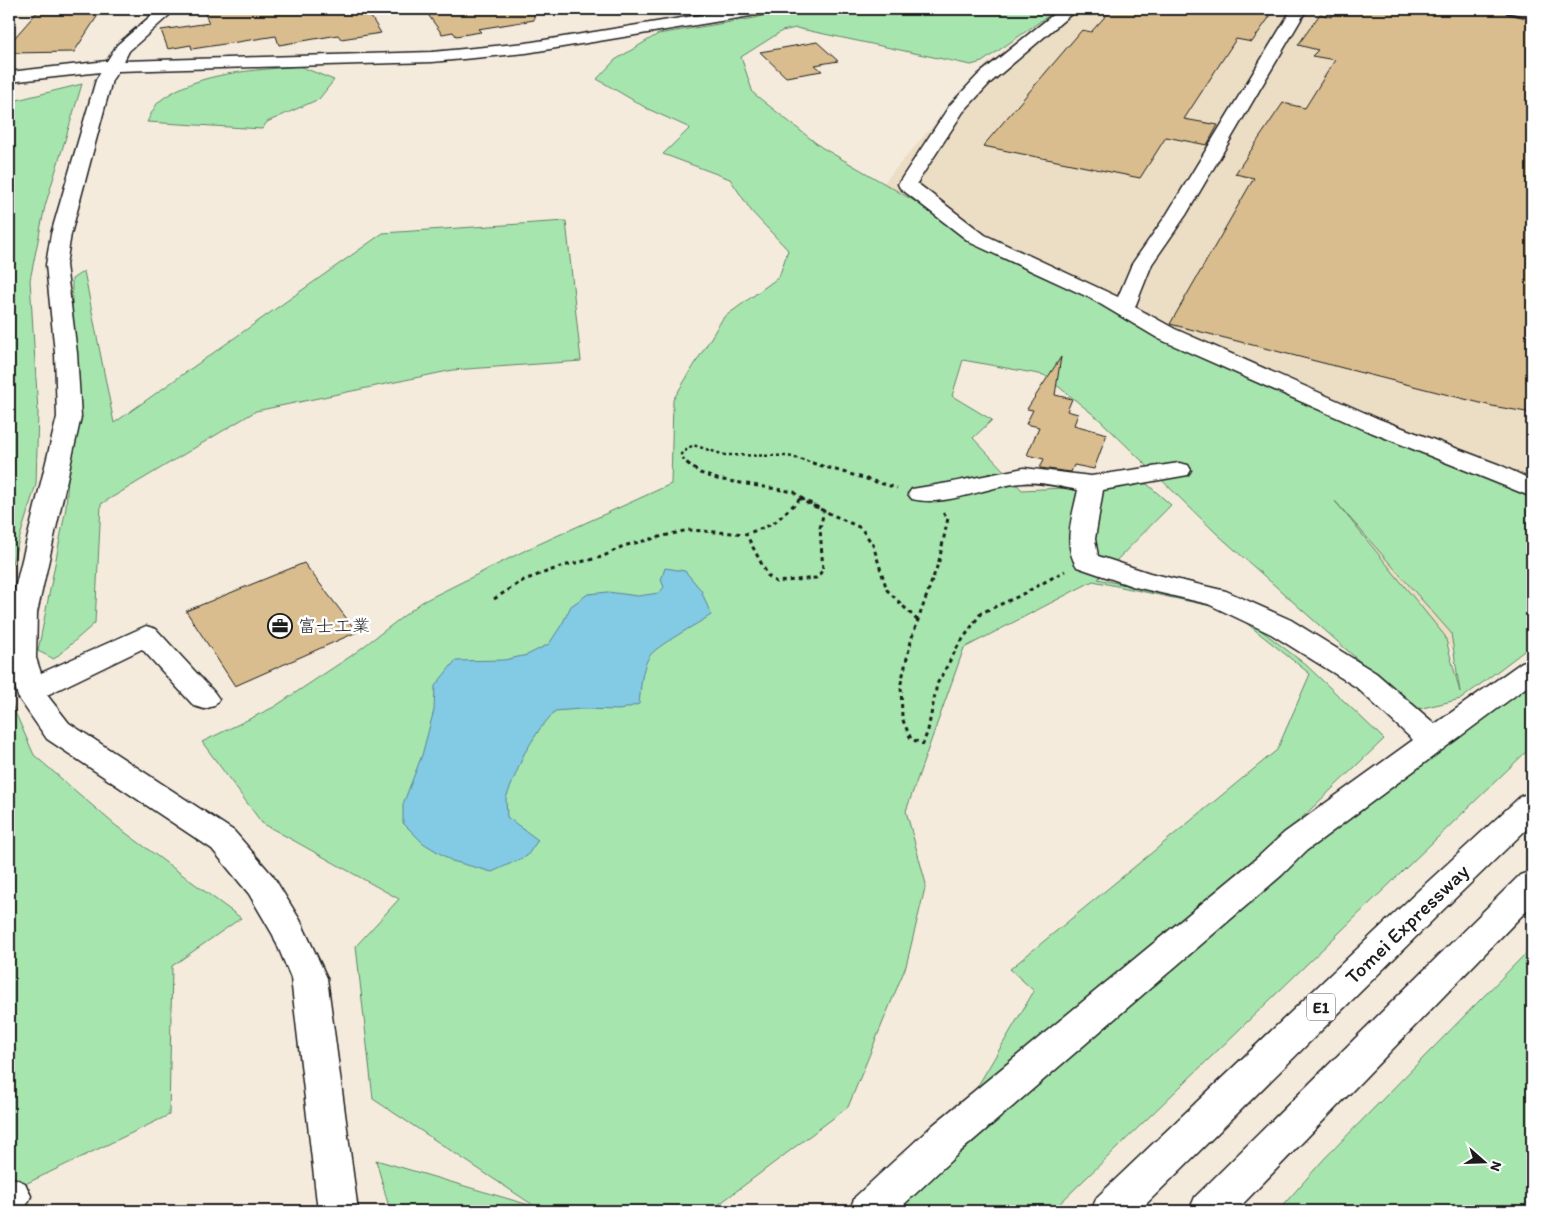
<svg xmlns="http://www.w3.org/2000/svg" width="1541" height="1220" font-family="Itim,'Klee One',sans-serif">
<rect width="100%" height="100%" fill="#f4ebdd"/>
<filter id="ink" filterUnits="userSpaceOnUse"><feTurbulence type="fractalNoise" baseFrequency=".02" numOctaves="2"/><feDisplacementMap in="SourceGraphic" scale="10" xChannelSelector="R" yChannelSelector="G"/><feConvolveMatrix kernelMatrix="1 2 1 2 8 2 1 2 1" color-interpolation-filters="sRGB"/></filter>
<g filter="url(#ink)">
<path fill="#ecddc5" d="M1060,9H1532V640L1480,679L1184,363L868,201L985,65L1062,10Z"/>
<g fill="#a6e6ae" stroke="#618165" fill-rule="evenodd">
<path d="M787,9H1058L982,62L971,65L796,28L782,31L741,57L753,93L821,147L996,248L1167,334L1532,493V645L1461,699L1414,710L1216,533L1100,420L1044,375L963,360L952,396L992,420L973,438L1022,490L1147,484L1171,505L1098,579L1232,608L1305,664L1384,739L1133,980L1270,866L1532,671V746L1052,1211H874L990,1105L947,1138L1034,991L1010,969L1277,750L1310,674L1230,610L1093,581L964,648L906,811L926,884L906,966L848,1107L710,1211H390L376,1160L536,1207L373,1099L356,946L399,899L262,823L202,742L274,707L351,656L422,602L528,549L671,484L673,400L723,318L779,277L788,250L752,212L730,179L663,154L690,128L648,109L597,79L615,60L658,34L755,18ZM1335,501L1451,633L1460,692L1445,636Z"/>
<path d="M299,66L334,80L319,99L267,122L262,129L147,122C151,115 155,104 161,100C199,71 254,71 299,66Z"/>
<path d="M82,84L45,206L30,280L38,412L36,484L9,573V102Z"/>
<path d="M566,221L581,361L453,370L256,411L101,504L95,623L54,659L38,651L66,508L71,432L72,279L84,271L114,423L383,233Z"/>
<path d="M9,685L11,703L34,755L115,825L241,918L172,966L169,1115L19,1187L10,1211Z"/>
<path d="M1532,947V1211H1278L1324,1159Z"/>
</g>
<path fill="#83cae4" stroke="#5a8494" d="M665,568L685,571L701,590L711,615C698,624 655,646 649,657C641,670 641,689 639,704L620,710L581,709L555,711L539,730L524,754L506,798L507,817L538,840L527,856L492,872L452,861L423,843L403,823V804L422,755L434,710L435,686L455,661L504,660L527,655L549,644L562,624L571,606L588,594L608,592L638,596L659,593L664,587L661,580Z"/>
<g fill="#d9bd8e" stroke="#1c1c1c">
<path d="M102,9L74,52L9,53V44L38,11Z"/>
<path d="M203,9H366L381,33L341,39L338,35L279,45L276,36L192,49L191,45L168,49L161,30L209,23Z"/>
<path d="M424,9H534V20L478,29L481,32L456,36L453,32L442,34Z"/>
<path d="M1112,9H1275L1252,42L1236,39L1184,119L1218,125L1207,145L1166,137L1140,178L983,146L1082,30L1091,32Z"/>
<path d="M1337,9H1502L1507,14L1532,19V413L1492,406L1170,324L1254,178L1235,174L1283,103L1305,108L1335,60L1312,56L1318,50L1298,45L1320,14L1331,17Z"/>
<path d="M817,42L838,61L815,65L822,71L786,77L760,52Z"/>
<path d="M1061,357L1055,395L1072,399L1067,411L1078,414L1074,425L1107,434L1094,469L1074,465L1071,472L1040,468L1044,459L1027,455L1039,427L1026,424L1033,410L1027,409Z"/>
<path d="M304,563L357,632L235,686L186,611Z"/>
</g>
<g fill="none" stroke-linecap="round" stroke-linejoin="round">
<defs>
<g id="minor">
<path d="M159,9H176L129,51L124,61L432,52L526,43L737,9H771L768,12L763,14L526,53L432,62L118,71L112,80L71,234L66,265L77,353L81,417L37,613L36,658L41,673L146,626L156,629L214,692L219,699L214,706L204,709L194,706L142,649L47,695L69,723L234,831L273,876L300,920L327,978L358,1211H318L291,978L273,935L249,894L212,849L47,739L18,697L9,662V613L57,417L55,353L46,265L51,234L96,80L101,72L9,82V72L107,61L117,45Z"/>
<path d="M1060,9H1077L990,83L963,112L917,183L985,235L1118,297L1132,264L1167,214L1292,9H1307L1186,215L1152,264L1135,307L1175,329L1379,419L1500,465L1532,480V497L1363,429L1159,339L1090,298L971,243L900,188L898,184L950,105L978,75Z"/>
<path d="M1504,9H1532V17L1507,12Z"/>
<path d="M1179,463L1188,465L1191,470L1188,475L1103,490L1095,539L1098,556L1150,573L1226,591L1291,620L1376,673L1435,724L1522,662L1532,659V683L1306,851L1282,875L961,1151L897,1211H849L855,1197L933,1125L1258,857L1284,833L1413,740L1356,687L1271,634L1208,604L1135,587L1077,567C1062,545 1073,514 1078,490C1061,487 1040,481 1023,483C989,485 947,508 912,499L908,494L912,489L948,483L1024,468L1091,476Z"/>
<path d="M9,1176L25,1183L31,1196L25,1209L9,1211Z"/>
</g>
<g id="highway">
<path d="M1532,793V824L1444,909L1139,1211H1091L1097,1197L1420,889L1521,796Z"/>
<path d="M1532,871V905L1236,1211H1189L1195,1197L1520,875Z"/>
</g>
</defs>
<use href="#minor" stroke="#1c1c1c" stroke-width="3"/>
<use href="#highway" stroke="#1c1c1c" stroke-width="3"/>
<path stroke="#1c1c1c" stroke-width="2.5" stroke-dasharray="3 3" stroke-linecap="butt" d="M689,464L684,461L681,454L693,445L725,455L788,456L817,464"/>
<g stroke="#1c1c1c" stroke-width="3" stroke-dasharray="4 4" stroke-linecap="butt">
<path d="M687,463L700,473L717,479L794,492L807,503L861,528L873,545L887,590L918,621"/>
<path d="M812,463L897,488"/>
<path d="M801,498L824,511L820,528L823,570L816,578L776,582L768,576L746,534L773,524Z"/>
<path d="M943,513L948,518L939,561L912,637L901,683L902,718L911,739L923,744L928,730L937,684L958,646L981,613L1017,597L1065,571"/>
<path d="M494,599L524,580L563,566L602,557L623,546L688,530L746,534"/>
</g>
<use href="#minor" fill="#fff" fill-rule="evenodd"/>
<use href="#highway" fill="#fff" fill-rule="evenodd"/>
</g>
</g>
<defs>
<symbol id="office-ring" viewBox="-11 -11 22 22"><circle r="9.5" fill="#fff" stroke="#1c1c1c" stroke-width="1.5"/><path d="M-6-3h4V-5.5h4V-3h4V5H-6ZM-1-4.5V-3h2v-1.5ZM-6 0V1H6V0Z" fill="#1c1c1c"/></symbol>
</defs>
<g fill-rule="evenodd">
<use href="#office-ring" x="266" y="612" width="28" height="28"/>
</g>
<g text-anchor="middle" stroke-width="5" stroke-linejoin="round" paint-order="stroke">
<rect fill="#fff" stroke="#606060" stroke-width="1" x="1307" y="993.5" width="28" height="27" rx="4"/>
<g font-size="16" font-weight="bold" fill="#1c1c1c">
<text x="1321" y="1013">E1</text>
</g>
<g font-size="18" fill="#1c1c1c" stroke="#fff" text-anchor="start">
<text x="298" y="632">富士工業</text>
</g>
<g font-size="21" fill="#1c1c1c" stroke="#fff">
<text transform="translate(1407 924) rotate(-44)" y="7">Tomei Expressway</text>
</g>
</g>
<rect width="1541" height="1220" fill="none" stroke="#fff" stroke-width="30"/>
<rect x="15" y="15" width="1511" height="1190" fill="none" stroke="#1c1c1c" stroke-width="2" filter="url(#ink)"/>
<g transform="translate(1484 1162) rotate(110)" stroke="#ffffff" stroke-width="4" paint-order="stroke">
<path d="M0-4L9 19L0 12L-9 19Z" fill="#1c1c1c"/>
<text y="-8" font-size="14" font-weight="bold" text-anchor="middle" fill="#1c1c1c">N</text>
</g>
</svg>
